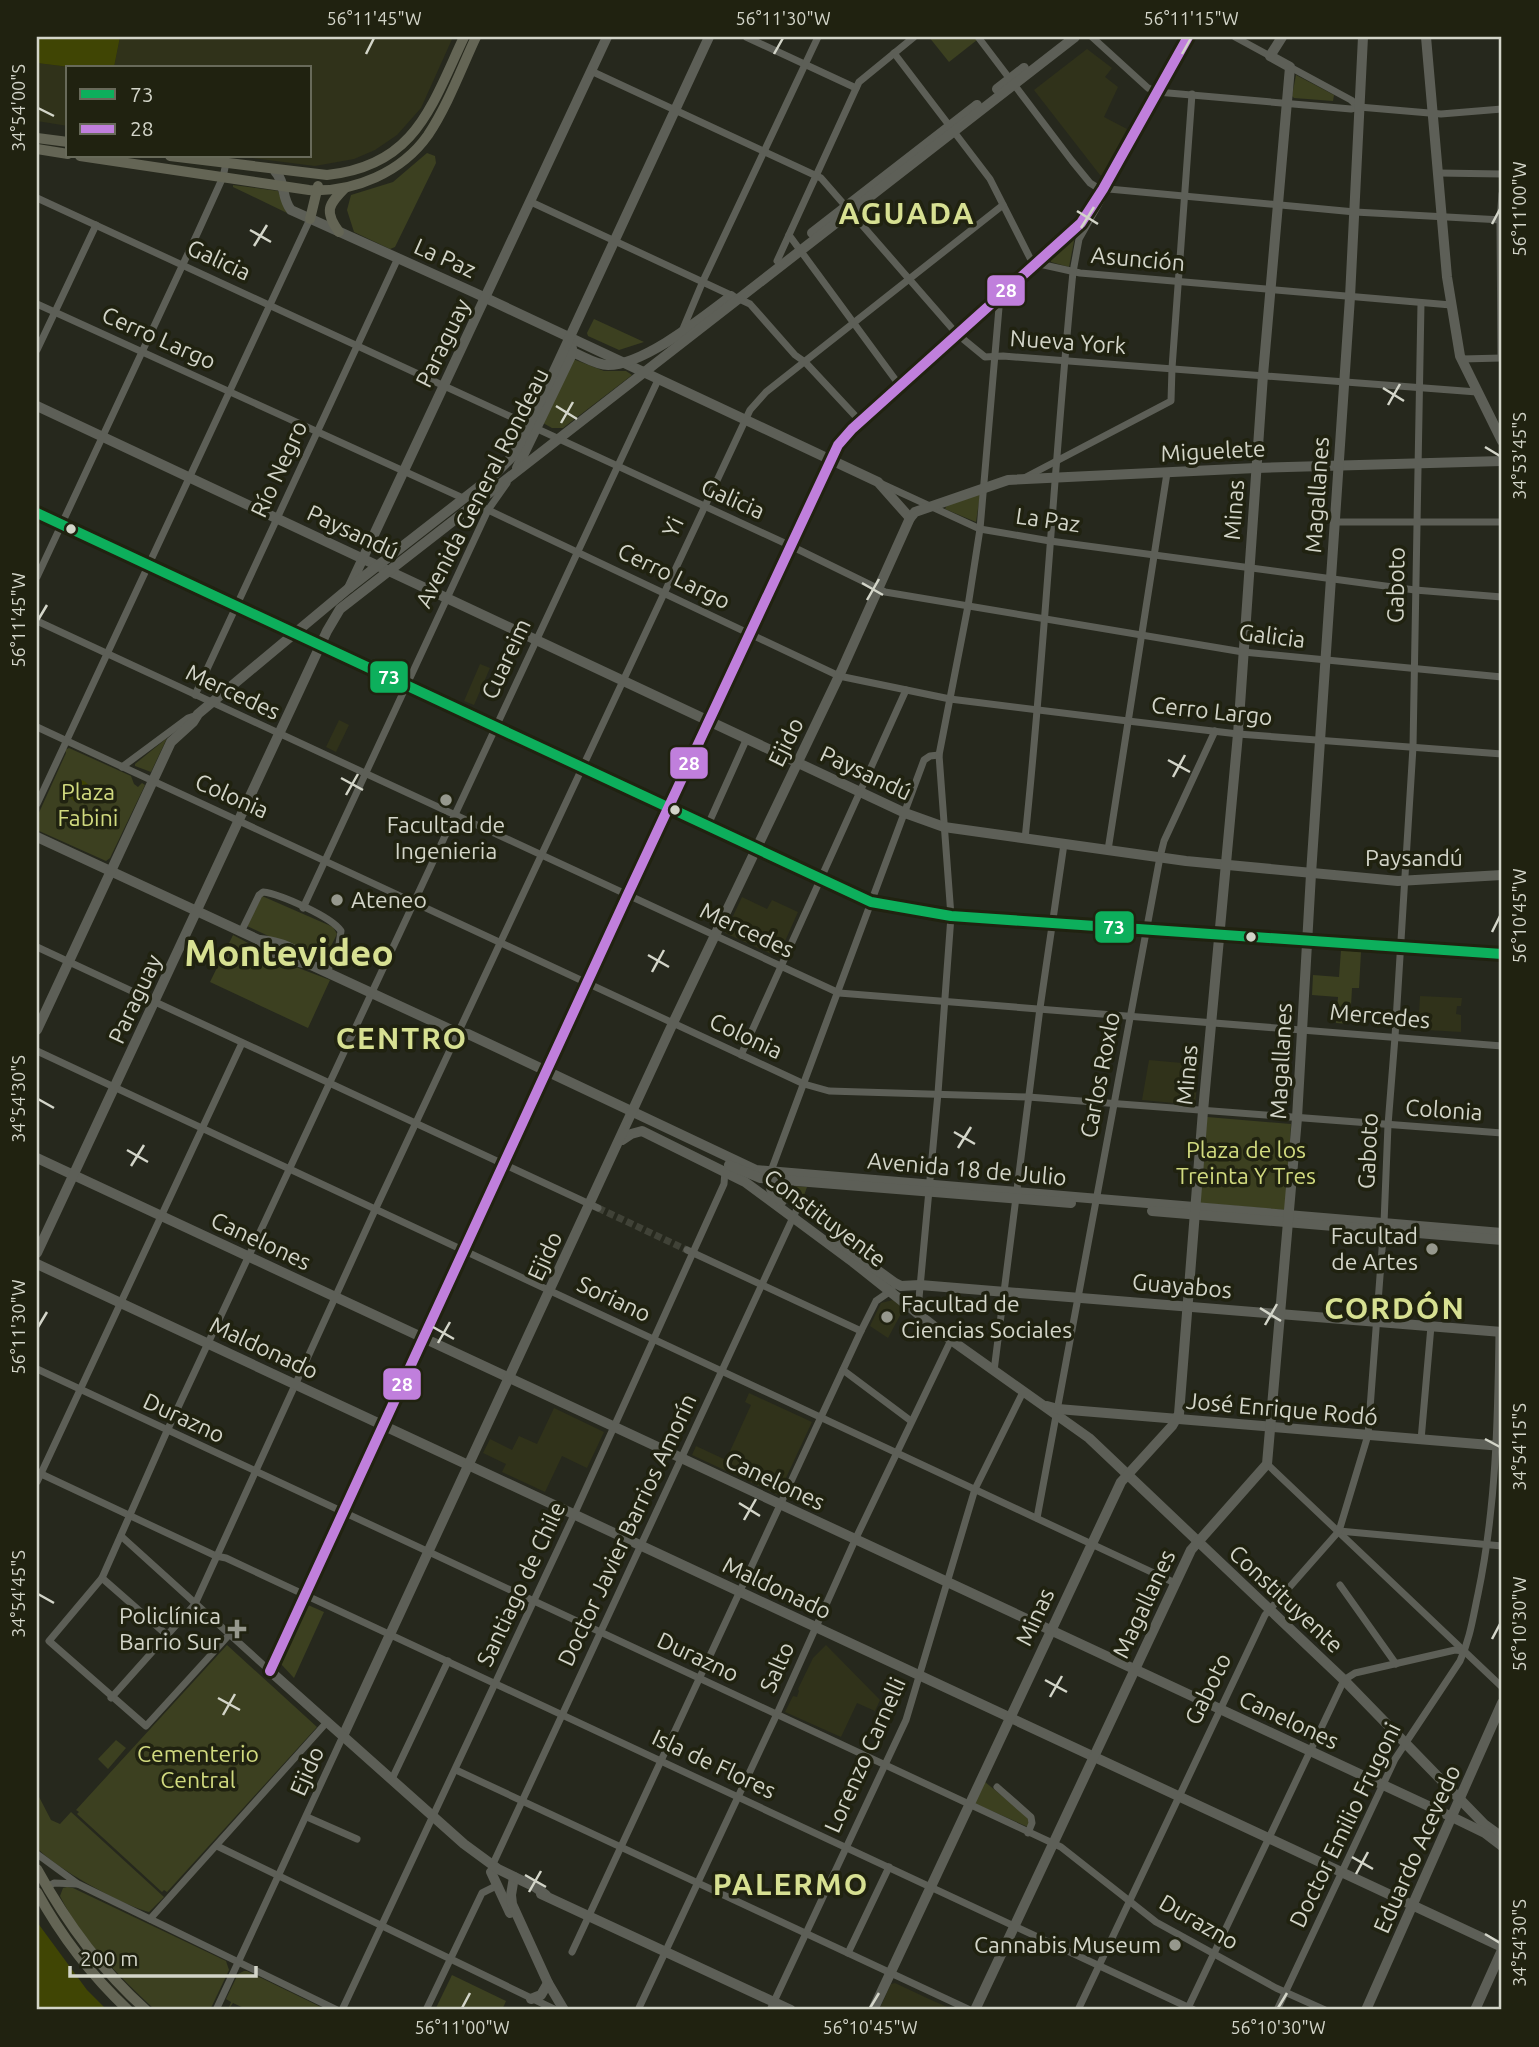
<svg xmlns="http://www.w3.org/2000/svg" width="1539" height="2047" font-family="Ubuntu,sans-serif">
<rect width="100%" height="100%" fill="#26281d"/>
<g fill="#30321a">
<path d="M120,37H453L421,108L397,135L375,150L354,159L315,166L237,156H310V68H105L114,67Z"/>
<path d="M1087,49L1112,68L1105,77L1118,87L1104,117L1127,129L1103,175H1100L1034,90Z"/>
<path d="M37,63L78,68H68V126L37,121Z"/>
<path d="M480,664L490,668L474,705L464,701Z"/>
<path d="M339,720L349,725L336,752L326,747Z"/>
<path d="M742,897L767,909L772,900L798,912L778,957L725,933Z"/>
<path d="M1420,996L1462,998L1461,1006H1457L1456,1014L1461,1015V1032L1427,1030L1428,1015L1419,1014Z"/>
<path d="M1183,1055L1200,1057L1195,1105L1142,1100L1149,1060L1182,1063Z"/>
<path d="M893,1300L904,1308L888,1338L870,1326L881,1303Z"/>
<path d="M749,1393L812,1422L778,1495L692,1455L696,1446L726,1460L751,1405L745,1402Z"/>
<path d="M554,1408L604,1432L587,1468L562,1456L545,1492L502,1472L506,1464L483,1453L490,1439L512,1450L519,1436L537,1444Z"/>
<path d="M826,1645L880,1700L875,1711L857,1703L841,1737L785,1712L793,1696L797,1697L799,1691L798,1689L813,1658Z"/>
<path d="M895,1983L929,1999L954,2010H879L891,1984Z"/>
</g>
<g fill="#3c4020">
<path d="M929,37H974L977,40L949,62Z"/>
<path d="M1296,75L1334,95L1333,101L1294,98L1292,96Z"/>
<path d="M427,153L435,156L436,163L395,247L390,249L354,232L347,210L351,195L393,182Z"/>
<path d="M233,185L278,191L287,213L233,187Z"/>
<path d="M1075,236L1069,267L1051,262V259Z"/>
<path d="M594,319L644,342L619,350L588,336L587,333Z"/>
<path d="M573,359L604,371H626L632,375L563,428H552L543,423Z"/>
<path d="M977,495H980L976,522L945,509L947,505Z"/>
<path d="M167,738L151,772L135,766V764Z"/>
<path d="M69,748L131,776L134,784L138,787L142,783L145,785L110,858L106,861L37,830V817L66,753L65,750Z"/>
<path d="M262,896L333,927L337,934L325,958L322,961L247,926Z"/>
<path d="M233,935L288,964L330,980L308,1028L210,982Z"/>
<path d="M1341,950L1361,952L1359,988H1352L1350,1024L1336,1023L1338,997L1312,995L1313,975L1339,977Z"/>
<path d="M1207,1117L1291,1124L1286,1210L1200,1203Z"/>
<path d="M776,1185L807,1187L799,1209L777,1194Z"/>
<path d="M308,1605L324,1612L294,1678L281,1664Z"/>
<path d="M227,1645L317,1727L167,1892L164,1890L162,1892L77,1814L79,1812L76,1810Z"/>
<path d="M116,1740L126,1748L108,1769L98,1759Z"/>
<path d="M985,1782L1028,1817L1030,1821L1028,1827L976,1804L975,1802Z"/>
<path d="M37,1793L51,1820L60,1824L71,1812L164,1897L149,1912C122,1905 57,1869 37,1848Z"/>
<path d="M67,1887L73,1888L226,1961L229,1970L210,2010H155C120,1977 82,1940 60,1896L63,1888Z"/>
<path d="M244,1971H247L327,2010H248L233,2003L228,2010L231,2002L226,1999L238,1974Z"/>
<path d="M452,1975L506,2001L502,2010H435Z"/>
</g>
<g fill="#404504">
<path d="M37,37H120L114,67L78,68L37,63Z"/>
<circle cx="79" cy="791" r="11"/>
<path d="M37,1922L87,1990L107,2010H37Z"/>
</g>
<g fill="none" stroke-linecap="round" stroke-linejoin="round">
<path stroke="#404237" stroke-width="7" stroke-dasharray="7 3.5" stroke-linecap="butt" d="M598,1208L687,1250"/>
<g stroke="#5d5f57" stroke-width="7">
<path d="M746,37L856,88"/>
<path d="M978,37L1072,161L1090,183L1098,188L1355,212L1502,220"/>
<path d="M1092,37L1148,88L1157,92L1351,109L1359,107L1441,114L1502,109"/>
<path d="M1235,37L1270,56"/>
<path d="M894,53L990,179L1030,258L1035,263L1080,273L1451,305"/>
<path d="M1290,67L1351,100L1359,107"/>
<path d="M591,71L821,178L957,334L985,357L1003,356L1477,392"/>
<path d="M1438,173L1502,174"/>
<path d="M37,198L791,546L885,592L1243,652L1502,677"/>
<path d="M531,202L750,304L795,355L805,362L860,421"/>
<path d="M789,235L900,386"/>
<path d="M777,261L859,82L914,37"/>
<path d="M37,304L465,499L839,676L950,699L1128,721L1238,734L1502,754"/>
<path d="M682,331L703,281L818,37"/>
<path d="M37,350L96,225"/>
<path d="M1501,358L1500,220L1502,194"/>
<path d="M1462,359L1502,358"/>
<path d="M1026,477L1171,401L1172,368L1192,94"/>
<path d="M882,484L980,529L1050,541L1415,590L1502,597"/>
<path d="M1335,522H1502"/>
<path d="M37,577L198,232L223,177L226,163"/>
<path d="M37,621L839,993L1502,1046"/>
<path d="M195,695L398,258"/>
<path d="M37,727L804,1084L829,1091L1028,1097L1502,1133"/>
<path d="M122,767L188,718L197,715"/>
<path d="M37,804L310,219"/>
<path d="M707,827L747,738"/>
<path d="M1025,839C1045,650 1054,461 1073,272L1079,239L1101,200"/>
<path d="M1108,850L1167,473"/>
<path d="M303,908L488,510L507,483"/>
<path d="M241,932L259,895L263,892C280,894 332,917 341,931L339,944L327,972"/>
<path d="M37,947L598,1208"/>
<path d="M37,1051L1175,1583"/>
<path d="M741,1055L906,690"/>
<path d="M771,1171L924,760L930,756L939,755"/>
<path d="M687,1250L861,1331"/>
<path d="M921,1316L919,1298L938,1093L951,916L939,755L968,606L980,529L1000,296"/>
<path d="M37,1369L1061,1847L1156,1922L1276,1988L1325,2010"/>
<path d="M843,1370L911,1421"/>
<path d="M994,1371L1040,1008L1064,844"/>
<path d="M1421,1440L1431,1326"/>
<path d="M1267,1464L1502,1687"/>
<path d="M37,1472L216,1556L226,1558L1194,2010"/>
<path d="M37,1482L242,1043"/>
<path d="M1037,1518L1160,857L1164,841L1215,731"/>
<path d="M1339,1531L1502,1546"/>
<path d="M121,1536L270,1671"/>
<path d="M102,1578L167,1635"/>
<path d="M1340,1585L1396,1664"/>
<path d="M229,1635L146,1726L49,1641L102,1578L167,1431L658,380"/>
<path d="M111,1698L195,1604L375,1210L750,410L766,392L1003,205"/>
<path d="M456,1770L970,2010"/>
<path d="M392,1779L448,1661"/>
<path d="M997,1787L1031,1817L1032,1823L1028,1833"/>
<path d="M307,1817L357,1839"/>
<path d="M217,1846L556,2010"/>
<path d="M37,1854L78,1884L337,2010"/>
<path d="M492,1866L796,1211"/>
<path d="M47,1887L54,1883L77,1884"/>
<path d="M150,1919L327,1722"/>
<path d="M572,1952L861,1331L876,1301L892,1290"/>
<path d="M848,1953L889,1867"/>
<path d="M216,2010L343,1736"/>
<path d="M342,2010L574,1515L724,1184L725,1171"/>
<path d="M426,2010L482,1893L496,1886"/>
<path d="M638,2010L776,1716L855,1540L951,1340"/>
<path d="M770,2010L906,1720L975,1489L1023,1392"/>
<path d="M1078,2010L1265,1615L1339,1531L1368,1435L1384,1223L1388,1125L1395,1037L1413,747L1421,303"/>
<path d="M1187,2010L1344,1680L1355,1673L1455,1650L1464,1651"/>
<path d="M1277,2010L1395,1759L1460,1661C1470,1639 1473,1617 1478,1594C1496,1508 1498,1419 1499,1331"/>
</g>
<g stroke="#5d5f57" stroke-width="10">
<path d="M1426,37L1447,277L1460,356L1502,441"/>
<path d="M997,89L1024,68"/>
<path d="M275,171C286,183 281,198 291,210L473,292L878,482L910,518"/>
<path d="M812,233L977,105"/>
<path d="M572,352C583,356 596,365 608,365C644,365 703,317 731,296"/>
<path d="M37,406L905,813L944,827L1186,861L1398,881L1502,875"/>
<path d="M517,468L571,356L572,348"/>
<path d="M37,513L871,902L951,916L1502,954"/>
<path d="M349,588L607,37"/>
<path d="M37,837L259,940L281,958L311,965L458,1033L468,1034L756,1170L1502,1233"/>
<path d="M260,940C281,942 297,948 311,965"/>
<path d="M37,1030L171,742L193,722L198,714L349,588L494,475L513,456L529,425L709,37"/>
<path d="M622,1140L631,1134L642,1131L745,1182L853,1262L951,1340L1089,1438L1344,1680L1484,1824L1502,1837"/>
<path d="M37,1158L1452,1817L1485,1833L1502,1846"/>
<path d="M729,1165L760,1178L1071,1203"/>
<path d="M771,1173C769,1187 770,1193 782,1201"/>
<path d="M1152,1211L1502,1240"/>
<path d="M834,1239L895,1283L901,1286L920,1285L1502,1332"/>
<path d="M37,1253L327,631L340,609L1075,37"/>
<path d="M37,1264L1502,1947"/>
<path d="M1047,1406L1058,1409L1502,1446"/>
<path d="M343,1736L673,1023L839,676L910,518L915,512L1008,480L1256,468L1502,461"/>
<path d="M491,1872L510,1913"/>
<path d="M514,1877L511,1895L512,1904L548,1983L564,2010"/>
<path d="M541,1894L791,2010"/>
<path d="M546,1895L535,1887L498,1869L464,1844L270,1671L627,896L838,445L852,429L1081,223L1103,189L1188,37"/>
<path d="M531,1999L541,1995L548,1983"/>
<path d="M873,2010L1121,1482L1172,1426L1179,1414L1203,1111L1238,734L1263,375L1290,67L1270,56L1282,37"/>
<path d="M975,2010L1191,1550L1267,1464L1297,1118L1311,874L1350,297L1363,37"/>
<path d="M1366,2010L1502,1703"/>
<path d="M1475,2010L1502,1950"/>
</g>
<g stroke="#646555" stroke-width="10">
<path d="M37,138L68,142"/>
<path d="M37,149L68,154"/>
<path d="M80,156L309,190C354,193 402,172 428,135C448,105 461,69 476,37"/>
<path d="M170,156L327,175C415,166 431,107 464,37"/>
<path d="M310,219L318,186"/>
<path d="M339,232C324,211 328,205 345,188"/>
<path d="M37,1869C66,1922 101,1970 146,2010"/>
<path d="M37,1892C61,1936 92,1976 128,2010"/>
</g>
<defs>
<path id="bus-1" d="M37,513L871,902L951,916L1502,954"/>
<path id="bus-2" d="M270,1671L627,896L838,445L852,429L1081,223L1103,189L1188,37"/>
</defs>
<use href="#bus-1" stroke="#202210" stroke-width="16"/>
<use href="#bus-2" stroke="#202210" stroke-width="16"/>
<use href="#bus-1" stroke="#0daf5c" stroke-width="10"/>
<use href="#bus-2" stroke="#c07fdc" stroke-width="10"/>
</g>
<path fill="none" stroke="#d3d5c9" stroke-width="2.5" d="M366,54L374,38M774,54L783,38M1182,54L1191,38M38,108L54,116M1077,211L1098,224M1492,224L1500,209M1081,228L1094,207M250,230L271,242M254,246L267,225M1383,388L1404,401M1388,405L1400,384M556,406L577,419M561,423L573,402M1485,447L1500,456M862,583L883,595M867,600L879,579M38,620L47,605M1168,760L1190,772M1173,777L1185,755M341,778L363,790M346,795L358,774M1492,932L1500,916M648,955L669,967M652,972L664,950M38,1099L54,1108M954,1132L975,1144M958,1148L971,1127M127,1150L148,1162M131,1166L144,1145M1260,1308L1281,1321M1265,1325L1277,1304M38,1327L47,1312M433,1327L454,1339M438,1343L450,1322M1485,1439L1500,1447M739,1503L760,1516M744,1520L756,1499M38,1594L54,1603M1492,1639L1500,1624M1045,1680L1067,1692M1050,1697L1062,1676M218,1698L240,1710M223,1715L235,1694M1352,1857L1373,1869M1356,1874L1368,1852M525,1875L546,1887M529,1892L541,1871M1485,1934L1500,1943M462,2008L470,1993M870,2008L879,1993M1278,2008L1287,1993"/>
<g fill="#d3d5c9" stroke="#202210" stroke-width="2.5">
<circle cx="71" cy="529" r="6"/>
<circle cx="675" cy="810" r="6"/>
<circle cx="1251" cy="937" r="6"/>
</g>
<g fill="#96988d" stroke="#202210" stroke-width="2.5">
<circle cx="446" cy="800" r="7"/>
<circle cx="337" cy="900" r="7"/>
<circle cx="1432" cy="1249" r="7"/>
<circle cx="887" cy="1317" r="7"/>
<path d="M233.5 1618.5h7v7h7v7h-7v7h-7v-7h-7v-7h7z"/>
<circle cx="1175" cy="1945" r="7"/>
</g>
<g text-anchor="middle" stroke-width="7" stroke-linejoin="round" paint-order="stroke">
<g font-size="23" fill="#d3d5c9" stroke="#202210">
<text transform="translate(445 258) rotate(24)" y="8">La Paz</text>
<text transform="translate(1138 259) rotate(5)" y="8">Asunción</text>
<text transform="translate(219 260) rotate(25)" y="8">Galicia</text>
<text transform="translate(159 338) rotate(24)" y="8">Cerro Largo</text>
<text transform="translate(1068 342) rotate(4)" y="8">Nueva York</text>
<text transform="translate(443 343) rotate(-64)" y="8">Paraguay</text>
<text transform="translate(1213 451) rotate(-3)" y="8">Miguelete</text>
<text transform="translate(279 469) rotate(-65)" y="8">Río Negro</text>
<text transform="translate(482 488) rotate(-63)" y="8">Avenida General Rondeau</text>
<text transform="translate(1317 495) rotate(-86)" y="8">Magallanes</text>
<text transform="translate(733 499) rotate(24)" y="8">Galicia</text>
<text transform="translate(1234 510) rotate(-86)" y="8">Minas</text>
<text transform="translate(1048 520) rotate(8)" y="8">La Paz</text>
<text transform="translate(673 527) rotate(-65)" y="8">Yi</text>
<text transform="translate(353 532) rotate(25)" y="8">Paysandú</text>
<text transform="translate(674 576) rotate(26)" y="8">Cerro Largo</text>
<text transform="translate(1396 585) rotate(-89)" y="8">Gaboto</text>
<text transform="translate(1272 636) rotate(7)" y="8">Galicia</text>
<text transform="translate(506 659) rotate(-65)" y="8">Cuareim</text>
<text transform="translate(233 692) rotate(25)" y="8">Mercedes</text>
<text transform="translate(1212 711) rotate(6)" y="8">Cerro Largo</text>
<text transform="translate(786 742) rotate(-64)" y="8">Ejido</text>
<text transform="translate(866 773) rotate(25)" y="8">Paysandú</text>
<text transform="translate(232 796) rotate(24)" y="8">Colonia</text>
<text x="1414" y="866">Paysandú</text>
<text transform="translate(747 930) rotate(25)" y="8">Mercedes</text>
<text transform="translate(135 999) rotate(-65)" y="8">Paraguay</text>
<text transform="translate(1380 1016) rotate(5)" y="8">Mercedes</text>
<text transform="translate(746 1036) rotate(25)" y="8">Colonia</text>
<text transform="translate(1281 1061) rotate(-87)" y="8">Magallanes</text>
<text transform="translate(1100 1075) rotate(-79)" y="8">Carlos Roxlo</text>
<text transform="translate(1187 1075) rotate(-85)" y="8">Minas</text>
<text transform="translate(1444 1110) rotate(4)" y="8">Colonia</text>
<text transform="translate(1368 1151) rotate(-87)" y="8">Gaboto</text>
<text transform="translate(967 1169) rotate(5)" y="8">Avenida 18 de Julio</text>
<text transform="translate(825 1218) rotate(37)" y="8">Constituyente</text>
<text transform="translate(261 1241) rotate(25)" y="8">Canelones</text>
<text transform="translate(545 1256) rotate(-65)" y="8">Ejido</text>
<text transform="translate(1182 1286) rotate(5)" y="8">Guayabos</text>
<text transform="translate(614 1299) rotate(25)" y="8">Soriano</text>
<text transform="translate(264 1348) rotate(25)" y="8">Maldonado</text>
<text transform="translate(1282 1409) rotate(5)" y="8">José Enrique Rodó</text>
<text transform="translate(184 1418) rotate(25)" y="8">Durazno</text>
<text transform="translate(775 1481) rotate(25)" y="8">Canelones</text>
<text transform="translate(627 1530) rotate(-65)" y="8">Doctor Javier Barrios Amorín</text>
<text transform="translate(521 1584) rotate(-65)" y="8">Santiago de Chile</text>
<text transform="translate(777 1588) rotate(25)" y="8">Maldonado</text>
<text transform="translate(1286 1599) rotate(43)" y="8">Constituyente</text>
<text transform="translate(1144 1604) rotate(-65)" y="8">Magallanes</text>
<text transform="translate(1035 1617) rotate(-65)" y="8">Minas</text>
<text transform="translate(698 1657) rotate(25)" y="8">Durazno</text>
<text transform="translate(777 1667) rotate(-66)" y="8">Salto</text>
<text transform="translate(1208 1689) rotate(-64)" y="8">Gaboto</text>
<text transform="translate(1289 1720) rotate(25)" y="8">Canelones</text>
<text transform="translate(865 1755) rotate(-66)" y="8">Lorenzo Carnelli</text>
<text transform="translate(714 1764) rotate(25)" y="8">Isla de Flores</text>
<text transform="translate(307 1771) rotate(-66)" y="8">Ejido</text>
<text transform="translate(1345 1825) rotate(-64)" y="8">Doctor Emilio Frugoni</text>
<text transform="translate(1417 1849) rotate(-66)" y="8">Eduardo Acevedo</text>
<text transform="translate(1199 1922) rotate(30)" y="8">Durazno</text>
</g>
<g font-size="23" fill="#d1da7f" stroke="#202210">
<text x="88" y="800">Plaza<tspan x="88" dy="26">Fabini</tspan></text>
<text x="1246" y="1158">Plaza de los<tspan x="1246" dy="26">Treinta Y Tres</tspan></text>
<text x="198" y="1762">Cementerio<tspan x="198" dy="26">Central</tspan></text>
</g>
<g font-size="23" fill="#d3d5c9" stroke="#202210" text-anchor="end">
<text x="446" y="833" text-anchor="middle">Facultad de<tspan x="446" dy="26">Ingenieria</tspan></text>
<text x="351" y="908" text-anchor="start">Ateneo</text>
<text x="1418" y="1244">Facultad<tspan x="1418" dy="26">de Artes</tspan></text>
<text x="901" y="1312" text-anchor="start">Facultad de<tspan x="901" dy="26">Ciencias Sociales</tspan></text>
<text x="221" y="1624">Policlínica<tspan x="221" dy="26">Barrio Sur</tspan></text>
<text x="1161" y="1953">Cannabis Museum</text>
</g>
<g font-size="30" font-weight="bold" letter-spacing="2" fill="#d7e092" stroke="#202210">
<text x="907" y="224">AGUADA</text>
<text x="402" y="1049">CENTRO</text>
<text x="1395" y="1319">CORDÓN</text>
<text x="791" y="1895">PALERMO</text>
</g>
<g font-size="37" font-weight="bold" fill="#d7e092" stroke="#202210">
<text x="289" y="966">Montevideo</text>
</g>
</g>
<g stroke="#202210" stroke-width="2.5">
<rect x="986" y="274" width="40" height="33" rx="7" fill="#c07fdc"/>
<rect x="369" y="660" width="40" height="34" rx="7" fill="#0daf5c"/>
<rect x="669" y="746" width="40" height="34" rx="7" fill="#c07fdc"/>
<rect x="1094" y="910" width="41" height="34" rx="7" fill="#0daf5c"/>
<rect x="382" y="1367" width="40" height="34" rx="7" fill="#c07fdc"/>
</g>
<g font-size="19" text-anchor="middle" font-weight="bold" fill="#fff">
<text x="1006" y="297">28</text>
<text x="389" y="684">73</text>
<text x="689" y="770">28</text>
<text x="1114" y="934">73</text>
<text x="402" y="1391">28</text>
</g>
<rect width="1539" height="2047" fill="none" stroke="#202210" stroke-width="77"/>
<rect x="66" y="66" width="245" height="91" fill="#202210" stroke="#686a5a" stroke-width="2"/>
<rect x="80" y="89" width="35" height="10" fill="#0daf5c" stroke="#686a5a" stroke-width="2"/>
<text x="130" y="102" font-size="21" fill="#d3d5c9">73</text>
<rect x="80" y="124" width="35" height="10" fill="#c07fdc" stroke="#686a5a" stroke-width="2"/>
<text x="130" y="136" font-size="21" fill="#d3d5c9">28</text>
<path d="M70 1966v10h186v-10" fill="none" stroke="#d3d5c9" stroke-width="3.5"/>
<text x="80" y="1966" font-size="21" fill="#d3d5c9" stroke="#202210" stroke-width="5" paint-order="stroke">200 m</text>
<rect x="38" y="38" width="1462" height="1970" fill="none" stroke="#d3d5c9" stroke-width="2.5"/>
<g font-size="18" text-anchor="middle" fill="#d3d5c9">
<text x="374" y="25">56°11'45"W</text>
<text x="783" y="25">56°11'30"W</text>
<text x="1191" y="25">56°11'15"W</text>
<text transform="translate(19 108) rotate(-90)" y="6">34°54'00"S</text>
<text transform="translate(1520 209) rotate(-90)" y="6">56°11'00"W</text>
<text transform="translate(1520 456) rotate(-90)" y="6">34°53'45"S</text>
<text transform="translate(19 620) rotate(-90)" y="6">56°11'45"W</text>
<text transform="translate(1520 916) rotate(-90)" y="6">56°10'45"W</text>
<text transform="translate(19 1099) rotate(-90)" y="6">34°54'30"S</text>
<text transform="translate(19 1327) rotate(-90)" y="6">56°11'30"W</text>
<text transform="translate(1520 1447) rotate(-90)" y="6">34°54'15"S</text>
<text transform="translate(19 1594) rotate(-90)" y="6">34°54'45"S</text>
<text transform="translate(1520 1624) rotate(-90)" y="6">56°10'30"W</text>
<text transform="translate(1520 1943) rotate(-90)" y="6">34°54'30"S</text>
<text x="462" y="2034">56°11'00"W</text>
<text x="870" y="2034">56°10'45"W</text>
<text x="1278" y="2034">56°10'30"W</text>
</g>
</svg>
